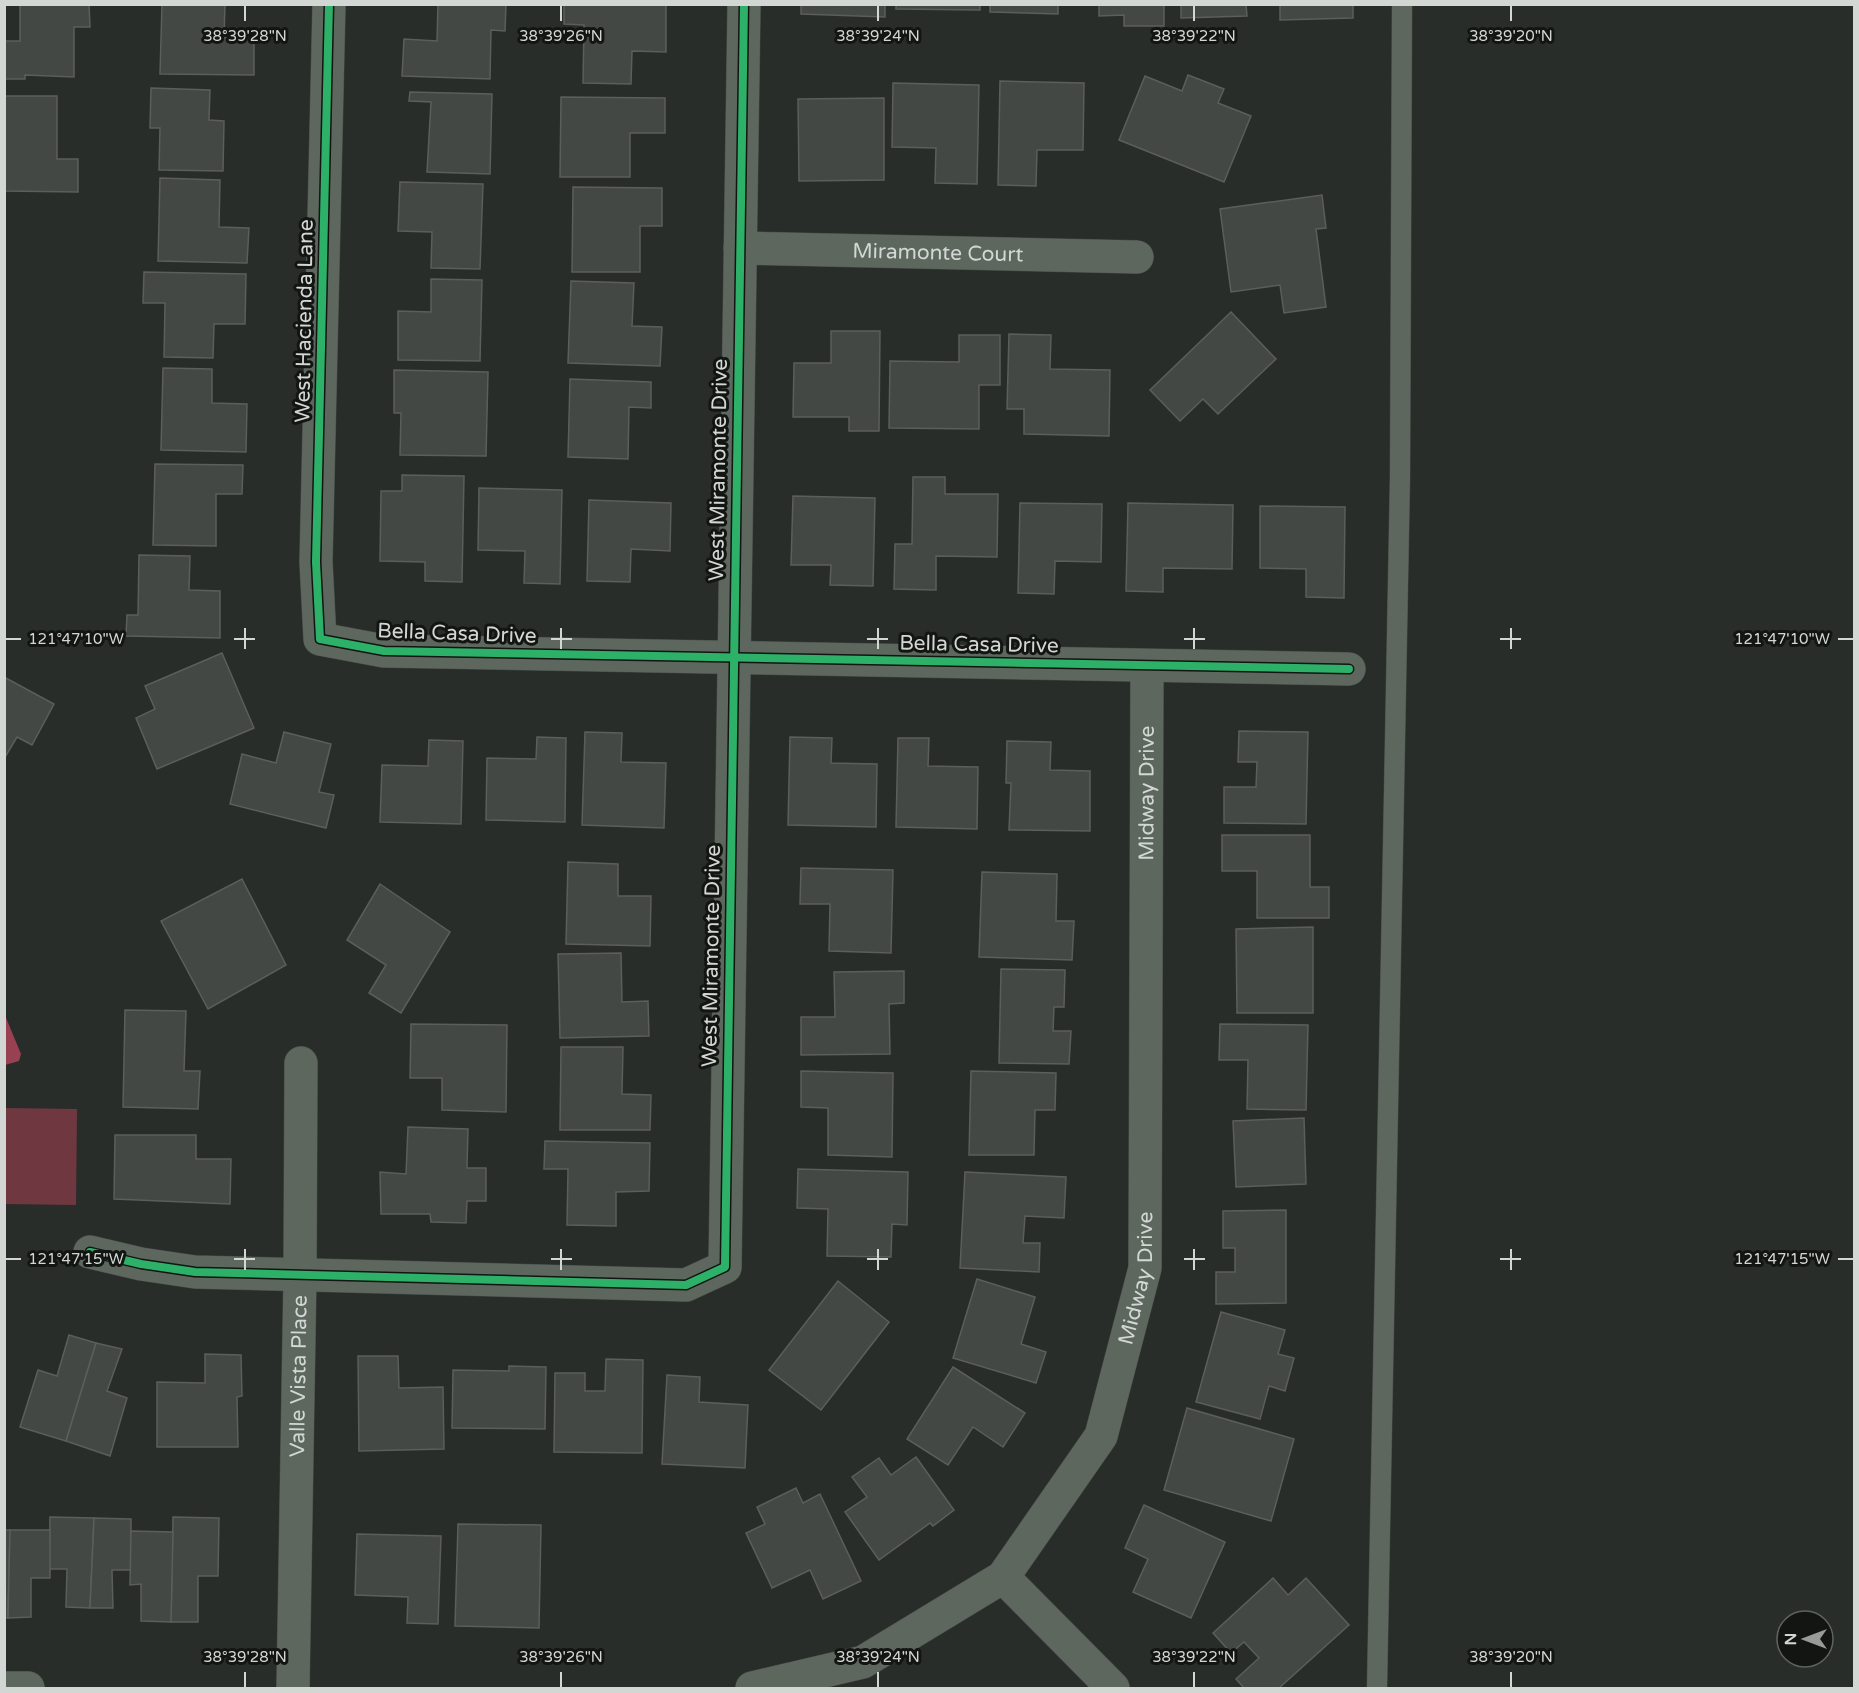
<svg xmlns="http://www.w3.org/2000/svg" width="1859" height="1693" font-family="'Varela Round',sans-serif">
<rect width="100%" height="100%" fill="#282d29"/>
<path fill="#6f3841" d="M5,1108L77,1109L76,1205L5,1204Z"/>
<path fill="#984153" d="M4,1013L21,1054L19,1061L5,1065Z"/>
<g fill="#444844" stroke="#5b5e5b" stroke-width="1.5">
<path d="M20,4H89L90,27H74V77L25,75V79H4V41H20Z"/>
<path d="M162,4H225L224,38H254V75L160,74Z"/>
<path d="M438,4H506L505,31L491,30L490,79L402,76L404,39L437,41Z"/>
<path d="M564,4H666V52L632,51L631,84L583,83L584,25L564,24Z"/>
<path d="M801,4H885V17L801,14Z"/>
<path d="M896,4H980V10L896,9Z"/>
<path d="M990,4H1058V14L990,12Z"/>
<path d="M1099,4H1164V26H1124V15L1099,16Z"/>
<path d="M1181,4H1246L1247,16L1181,18Z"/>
<path d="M1280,4H1353V18L1280,20Z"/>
<path d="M1188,75L1224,89L1218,103L1251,116L1224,182L1119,140L1145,76L1182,91Z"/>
<path d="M1000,81L1084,83L1083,150H1037L1036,186L998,185Z"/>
<path d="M893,83L979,85L977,184L935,183L936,148L892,147Z"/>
<path d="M151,88L210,90L209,120L224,121L223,171L159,170L160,128H150Z"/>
<path d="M410,92L492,94L490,174L427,172L431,102L409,101Z"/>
<path d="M4,96H57V159H78V192L4,191Z"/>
<path d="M561,97L665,98V133H630V177H560Z"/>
<path d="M884,98V180L799,181L798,99Z"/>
<path d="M160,178L220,180L219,227L249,228L247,263L158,261Z"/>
<path d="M400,182L483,184L480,269L431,268L432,232L398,231Z"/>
<path d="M573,187L662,188V226H640V272H572Z"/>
<path d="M1322,195L1326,228L1316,229L1326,307L1284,313L1280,285L1231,292L1220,209Z"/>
<path d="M144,272L246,274L245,324H214L213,358L164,357L165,303H143Z"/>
<path d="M431,279L482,280L480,361L398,360V311L431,312Z"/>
<path d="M571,281L634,283L632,326L662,327L660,366L568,363Z"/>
<path d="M1231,312L1276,359L1218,414L1203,399L1180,421L1150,390Z"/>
<path d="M831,331H880L879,431H849V417H793L794,363H831Z"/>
<path d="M1009,334L1051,335L1050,369L1110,370L1109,436L1024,434V409H1007Z"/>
<path d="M959,335H1000V385H979V429L889,428L890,361L959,362Z"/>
<path d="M163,368L212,369V403L247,404L246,452L161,450Z"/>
<path d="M394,370L488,372L486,456L400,455L401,413H394Z"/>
<path d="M570,379L651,382V408L629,407L628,459L568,457Z"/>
<path d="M155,464L243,465L242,494H216V546L153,545Z"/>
<path d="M402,475L464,476L462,582L425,581V562L380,561L381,491H402Z"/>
<path d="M913,477H945V494H998L997,557L936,556V590L894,589L895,544H912Z"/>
<path d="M479,488L562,490L560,584L524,583L525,551L478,550Z"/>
<path d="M793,496L875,498L873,586L830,585L831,565H791Z"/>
<path d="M589,500L671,503L670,551L631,549L630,582L587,581Z"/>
<path d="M1020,503L1102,504L1101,562L1055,561L1054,594L1018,593Z"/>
<path d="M1128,503L1233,505L1232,569L1163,568V592L1126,591Z"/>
<path d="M1260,506L1345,507L1344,598L1306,597V569L1260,568Z"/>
<path d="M139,555L190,556L189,590L220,591V638L126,636L127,615H138Z"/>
<path d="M222,653L254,728L157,769L136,718L155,709L145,686Z"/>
<path d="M4,677L54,704L32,745L17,737L4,759Z"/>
<path d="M1239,731L1308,732L1306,824L1224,823V787H1256L1257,762H1238Z"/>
<path d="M284,732L331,744L319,792L334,795L326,828L230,804L242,754L276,763Z"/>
<path d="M585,732L622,733L621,762L666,763L664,828L582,825Z"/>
<path d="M537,737L566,738L565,822L486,820L487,758L536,759Z"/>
<path d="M790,737L832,738L831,763L877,764L876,827L788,825Z"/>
<path d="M898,738H929L928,766L978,767L977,829L896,827Z"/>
<path d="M429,740L463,741L461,824L380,822L382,765L428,766Z"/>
<path d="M1007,741L1051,742L1050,770L1090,771V831L1009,830L1011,783H1006Z"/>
<path d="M1222,835H1310V887H1329V918H1257V871H1222Z"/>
<path d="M568,862L618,864V896H651L650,946L566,944Z"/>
<path d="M801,868L893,870L891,953L829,951L830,904H800Z"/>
<path d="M982,872L1057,874L1056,921H1074L1072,960L979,957Z"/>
<path d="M242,879L286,965L208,1009L161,921Z"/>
<path d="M380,884L450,932L401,1013L369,993L386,965L347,940Z"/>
<path d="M1313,927V1013H1237L1236,929Z"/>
<path d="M621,953L622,1002L648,1001L649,1036L560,1038L558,954Z"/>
<path d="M1001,969L1065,970L1064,1007H1054L1053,1031H1071L1069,1064L999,1063Z"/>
<path d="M904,971V1003L889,1004L890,1054L801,1055V1017H835L834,972Z"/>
<path d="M125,1010L186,1011L184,1071H200L198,1109L123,1107Z"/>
<path d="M411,1024L507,1025L506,1112L442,1110V1078H410Z"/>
<path d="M1220,1024L1308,1025L1306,1110L1247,1109L1248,1060H1219Z"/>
<path d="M561,1047H623L622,1094L651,1095L650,1130H560Z"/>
<path d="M801,1071L893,1073L892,1157L828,1155V1108L801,1107Z"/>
<path d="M971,1071L1056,1073L1055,1110H1035L1034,1155H969Z"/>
<path d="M1304,1118L1306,1184L1236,1187L1233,1121Z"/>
<path d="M408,1127L468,1129L467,1168H486V1201H467L466,1223L431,1222L430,1214H381L380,1172L406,1174Z"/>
<path d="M115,1135H196V1159H231L230,1204L114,1199Z"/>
<path d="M545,1141L650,1143L649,1191L616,1192V1226L567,1225L568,1169H544Z"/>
<path d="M798,1169L908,1172L907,1225L892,1224L891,1257L827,1256L828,1209L797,1208Z"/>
<path d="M965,1172L1066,1177L1064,1218L1025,1216L1023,1243H1040L1039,1272L960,1268Z"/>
<path d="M1286,1210V1303L1216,1304V1272H1235V1248H1223V1211Z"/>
<path d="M977,1279L1035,1297L1021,1344L1046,1352L1036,1383L953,1358Z"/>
<path d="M838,1281L889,1322L821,1410L769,1370Z"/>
<path d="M1221,1312L1285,1330L1278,1354L1294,1358L1285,1391L1269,1386L1260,1419L1196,1402Z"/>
<path d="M69,1335L96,1343L66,1441L20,1427L38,1370L57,1376Z"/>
<path d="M96,1343L122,1349L107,1391L127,1398L110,1456L66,1441Z"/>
<path d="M205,1354L241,1355L242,1396L237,1397L238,1447H157V1382L205,1383Z"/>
<path d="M358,1356H398L399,1388L443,1387L444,1449L359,1451Z"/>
<path d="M606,1359L643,1360L642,1453L554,1452L555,1373H585V1391H605Z"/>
<path d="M509,1366L546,1367L545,1429L452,1428L453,1370L509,1371Z"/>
<path d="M953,1367L1025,1413L1003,1447L973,1427L948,1465L907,1439Z"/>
<path d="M667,1375L700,1377L699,1402L748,1405L745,1468L662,1464Z"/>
<path d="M1187,1408L1294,1439L1271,1521L1164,1490Z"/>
<path d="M916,1457L954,1510L933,1526L930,1523L879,1560L845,1512L867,1497L852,1477L879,1458L891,1475Z"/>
<path d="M796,1488L803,1503L820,1494L861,1581L823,1599L810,1570L772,1588L746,1533L765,1524L757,1507Z"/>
<path d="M1144,1505L1225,1542L1191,1618L1133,1592L1148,1559L1125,1548Z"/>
<path d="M50,1517L94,1518L90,1608L66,1607L67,1569H49Z"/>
<path d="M173,1517L219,1518L218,1576H198V1622H171Z"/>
<path d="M94,1518L131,1519V1570H112L113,1608H90Z"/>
<path d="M458,1524L541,1525L539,1628L455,1626Z"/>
<path d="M4,1530H10L8,1618H4Z"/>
<path d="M10,1530H50V1578H31V1617L8,1618Z"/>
<path d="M131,1531L173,1532L171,1622L141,1621V1584L130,1585Z"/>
<path d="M357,1534L441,1536L438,1624L407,1623L408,1597L355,1595Z"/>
<path d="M1273,1578L1288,1595L1306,1578L1349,1625L1279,1688H1244L1236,1679L1259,1658L1244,1642L1231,1653L1213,1633Z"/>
</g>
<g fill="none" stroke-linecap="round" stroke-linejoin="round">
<defs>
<path id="lane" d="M1377,1688L1400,477L1402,4"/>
<g id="street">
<path d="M329,4L316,562L320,639L384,651L1349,669"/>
<path id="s1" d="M740,248L1137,257"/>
<path d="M90,1252L141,1264L195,1272L686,1285L725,1267L744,4"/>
<path d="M1003,1577L1113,1688"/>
<path d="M4,1688H28"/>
<path id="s2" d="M293,1688L300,1275L301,1063"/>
<path id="s3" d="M752,1688L863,1662L1003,1577L1101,1436L1145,1268L1147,666"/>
</g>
</defs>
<use href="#lane" stroke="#444745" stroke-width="21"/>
<use href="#street" stroke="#444745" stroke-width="34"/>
<use href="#lane" stroke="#5d675e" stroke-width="20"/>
<use href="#street" stroke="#5d675e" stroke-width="33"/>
<defs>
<g id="cycleway">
<path d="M329,4L316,562L320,639L384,651L1349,669"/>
<path d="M90,1252L141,1264L195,1272L686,1285L725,1267L744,4"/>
</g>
</defs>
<use href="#cycleway" stroke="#121512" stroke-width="11"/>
<use href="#cycleway" stroke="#2db169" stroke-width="8"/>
</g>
<path fill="none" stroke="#d3d7d3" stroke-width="2" d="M245,6V21M561,6V21M878,6V21M1194,6V21M1511,6V21M245,628V649M561,628V649M878,628V649M1194,628V649M1511,628V649M6,639H21M234,639H255M551,639H572M867,639H888M1184,639H1205M1500,639H1521M1838,639H1853M245,1249V1270M561,1249V1270M878,1249V1270M1194,1249V1270M1511,1249V1270M6,1259H21M234,1259H255M551,1259H572M867,1259H888M1184,1259H1205M1500,1259H1521M1838,1259H1853M245,1672V1687M561,1672V1687M878,1672V1687M1194,1672V1687M1511,1672V1687"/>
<g text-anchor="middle" stroke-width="6" stroke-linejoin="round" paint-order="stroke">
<g font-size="21" fill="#d3d7d3" stroke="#121512">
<text dy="7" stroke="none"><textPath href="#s1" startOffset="198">Miramonte Court</textPath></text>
<text transform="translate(304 321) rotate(-89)" y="7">West Hacienda Lane</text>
<text transform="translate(718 470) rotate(-89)" y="7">West Miramonte Drive</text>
<text transform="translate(457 633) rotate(2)" y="7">Bella Casa Drive</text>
<text transform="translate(979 644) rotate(1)" y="7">Bella Casa Drive</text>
<text dy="7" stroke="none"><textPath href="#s3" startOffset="1098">Midway Drive</textPath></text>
<text transform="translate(711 956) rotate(-89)" y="7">West Miramonte Drive</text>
<text dy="7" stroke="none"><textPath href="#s3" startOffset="612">Midway Drive</textPath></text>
<text dy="7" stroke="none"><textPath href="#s2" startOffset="312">Valle Vista Place</textPath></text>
</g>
</g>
<g font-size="15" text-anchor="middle" fill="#d3d7d3" stroke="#121512" stroke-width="6" stroke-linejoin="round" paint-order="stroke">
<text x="245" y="41">38°39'28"N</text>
<text x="561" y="41">38°39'26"N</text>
<text x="878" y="41">38°39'24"N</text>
<text x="1194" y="41">38°39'22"N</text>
<text x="1511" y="41">38°39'20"N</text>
<text x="1782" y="644">121°47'10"W</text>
<text x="76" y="644">121°47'10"W</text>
<text x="1782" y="1264">121°47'15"W</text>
<text x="76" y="1264">121°47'15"W</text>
<text x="245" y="1662">38°39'28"N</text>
<text x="561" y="1662">38°39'26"N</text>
<text x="878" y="1662">38°39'24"N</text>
<text x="1194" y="1662">38°39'22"N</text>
<text x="1511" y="1662">38°39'20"N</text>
</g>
<rect width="1859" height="1693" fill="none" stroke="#d3d7d3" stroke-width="12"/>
<g transform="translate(1805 1639) rotate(270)"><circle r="28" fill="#121512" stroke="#5f635f" stroke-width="1.5"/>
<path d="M0-4.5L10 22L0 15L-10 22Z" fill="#979c98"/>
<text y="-9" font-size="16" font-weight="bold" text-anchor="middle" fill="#d3d7d3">N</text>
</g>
</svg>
